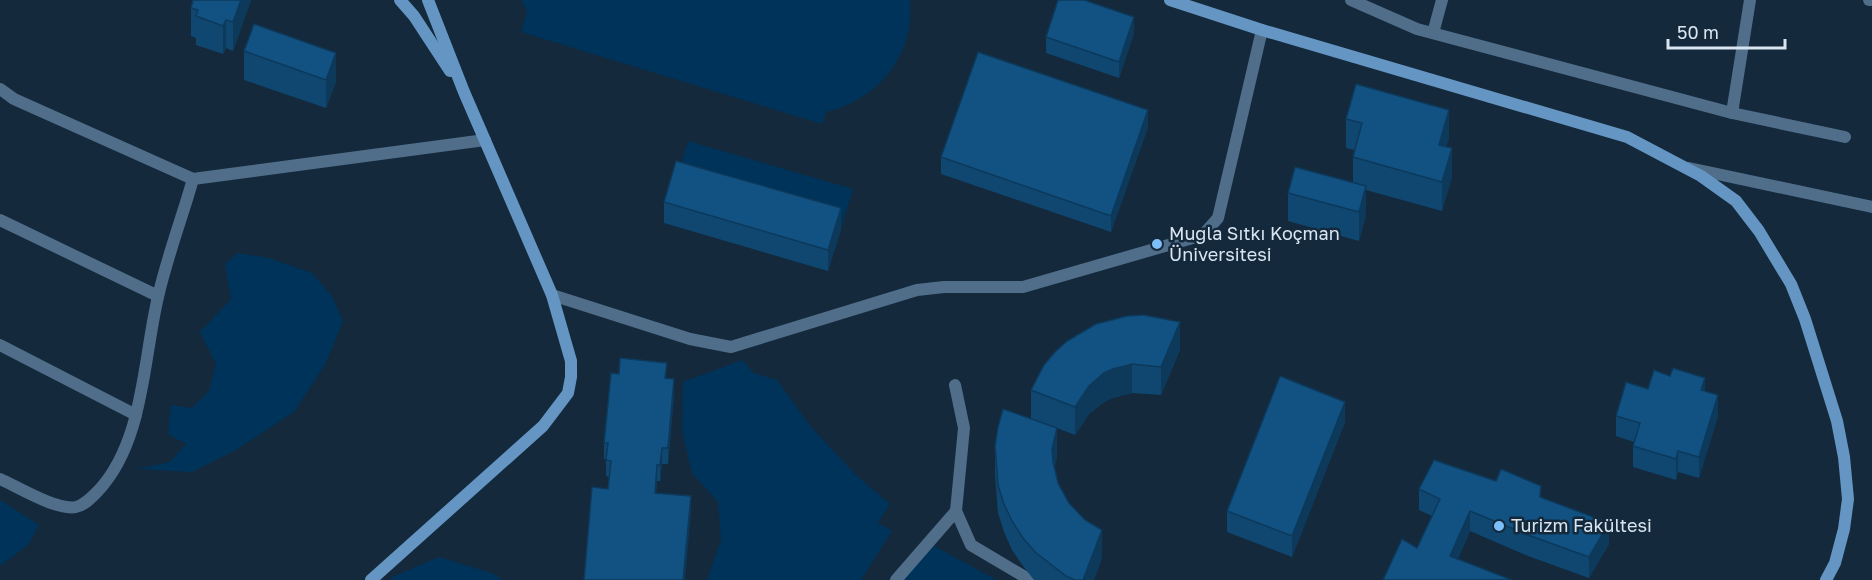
<svg xmlns="http://www.w3.org/2000/svg" width="1872" height="580" font-family="'Golos Text',sans-serif">
<rect width="100%" height="100%" fill="#14293b"/>
<g fill="#003359">
<path d="M521,0H910C915,55 878,100 826,112L822,124L521,32L527,11Z"/>
<path d="M688,141L853,189L841,229L676,181Z"/>
<path d="M238,253L269,258L312,273L332,296L343,321L325,365L294,412L236,450L192,472L137,469L170,462L186,444L168,434L171,405L192,408L209,391L216,364L200,332L231,299L225,264Z"/>
<path d="M742,360L754,373L777,380L812,428L857,476L890,504L878,523L892,531L861,580H707L721,540L718,502L692,473L682,431L683,382Z"/>
<path d="M0,500L39,525L28,545L0,566Z"/>
<path d="M934,546L997,580H903L917,561Z"/>
<path d="M439,557L492,573L503,580H390L392,577Z"/>
</g>
<g fill="none" stroke-linecap="round" stroke-linejoin="round">
<g stroke="#506e8a" stroke-width="12">
<path d="M1351,0L1417,29L1732,113L1845,137"/>
<path d="M1869,0H1872"/>
<path d="M1433,33L1442,0"/>
<path d="M0,89L14,99L193,179L485,140"/>
<path d="M1732,113L1750,0"/>
<path d="M1689,168L1872,207"/>
<path d="M0,220L158,296"/>
<path d="M552,295L690,339L731,347L917,290L944,287H1023L1203,235L1218,218L1262,30"/>
<path d="M0,345L136,415"/>
<path d="M955,385L964,428L956,511L971,545L1030,580"/>
<path d="M0,479C18,487 57,511 76,507C85,505 92,497 98,491C144,442 143,360 158,297C167,257 182,218 193,179"/>
<path d="M896,580L956,511"/>
</g>
<g stroke="#6596c3" stroke-width="12">
<path d="M400,0L414,16L450,71"/>
<path d="M1170,0L1262,30L1627,137L1701,176L1736,201L1759,231L1791,284L1805,319L1837,421L1844,457L1848,499L1844,529L1835,563L1826,580"/>
<path d="M371,580L543,426L568,393L571,377V361L552,295L464,92L428,0"/>
</g>
</g>
<g fill="#0f4770">
<path d="M251,0L233,51L226,48L223,54L196,45V38L191,36V8Z"/>
<path d="M1134,33L1119,78L1046,53V37Z"/>
<path d="M244,51L336,82L326,108L244,80Z"/>
<path d="M1346,119L1449,138L1446,147L1452,177L1442,211L1366,190V215L1359,241L1288,221V193L1353,183V157L1354,150L1346,148Z"/>
<path d="M1148,127L1111,232L941,174V157Z"/>
<path d="M664,202L841,229L828,271L664,223Z"/>
<path d="M1180,350L1161,395L1132,393L1113,398L1104,402L1089,414L1075,435L1057,428V457L1054,469L1058,483L1069,503L1102,558L1094,580H1034L1023,566L1012,550L1004,532L998,513L995,475V446L1031,419V390Z"/>
<path d="M667,378L674,395L668,464H662L660,481H657L656,493L691,512L608,489L609,477L606,476V459H604V443Z"/>
<path d="M1648,389L1705,391L1718,416L1699,478L1678,472L1676,480L1633,467V446L1634,442L1616,436V416Z"/>
<path d="M1345,422L1292,557L1227,532V511Z"/>
<path d="M1419,489L1541,498L1609,544L1589,578L1528,556L1470,531L1458,559L1417,548L1432,516L1419,510Z"/>
</g>
<g fill="#0d395b">
<path d="M241,0H251L233,51V22Z"/>
<path d="M1134,17V33L1119,78V62Z"/>
<path d="M226,20V48L223,54V26Z"/>
<path d="M336,53V82L326,108V80Z"/>
<path d="M1148,110V127L1111,232V216Z"/>
<path d="M1449,110V138L1439,173V145Z"/>
<path d="M1452,148V177L1442,211V182Z"/>
<path d="M1366,186V215L1359,241V212Z"/>
<path d="M841,208V229L828,271V250Z"/>
<path d="M1180,322V350L1161,395V367Z"/>
<path d="M1132,364V393L1113,398L1104,402L1089,414L1075,435V407L1089,386L1104,373L1113,369Z"/>
<path d="M1705,378V399L1701,390Z"/>
<path d="M674,379V395L668,464V448Z"/>
<path d="M1718,395V416L1699,478V457Z"/>
<path d="M1345,402V422L1292,557V536Z"/>
<path d="M1057,428V457L1052,478V449Z"/>
<path d="M662,448V464L660,481V465Z"/>
<path d="M1678,451V472L1676,480V459Z"/>
<path d="M657,465V481L655,509V493Z"/>
<path d="M691,496V512L685,580H683Z"/>
<path d="M1470,511V531L1450,577V556Z"/>
<path d="M1609,523V544L1589,578V557Z"/>
<path d="M1102,530V558L1094,580H1083Z"/>
</g>
<g fill="#125282" stroke="#0d395b" stroke-width="1.5">
<path d="M193,0H241L233,22L226,20L223,26L196,16L198,10L191,8Z"/>
<path d="M1058,0H1084L1134,17L1119,62L1046,37Z"/>
<path d="M254,24L336,53L326,80L244,51Z"/>
<path d="M978,52L1148,110L1111,216L941,157Z"/>
<path d="M1356,84L1449,110L1439,145L1452,148L1442,182L1353,157L1362,123L1346,119Z"/>
<path d="M676,161L841,208L828,250L664,202Z"/>
<path d="M1295,167L1366,186L1359,212L1288,193Z"/>
<path d="M1144,315L1180,322L1161,367L1132,364L1113,369L1104,373L1089,386L1075,407L1031,390L1044,365L1055,352L1067,341L1096,324L1127,316Z"/>
<path d="M620,358L667,363L665,378L674,379L668,448H662L660,465H657L655,493L691,496L683,580H584L592,487L608,489L611,461L606,460L608,443H604L611,373L619,374Z"/>
<path d="M1673,368L1705,378L1701,390L1718,395L1699,457L1678,451L1676,459L1633,446L1640,423L1616,416L1626,382L1648,389L1654,370L1670,376Z"/>
<path d="M1280,376L1345,402L1292,536L1227,511Z"/>
<path d="M1003,409L1057,428L1052,449L1053,461L1058,483L1069,503L1085,520L1102,530L1083,580H1075L1066,576L1035,552L1023,538L1012,521L1004,504L998,485L995,446L998,427Z"/>
<path d="M1434,460L1496,481L1501,469L1541,486L1540,497L1609,523L1589,557L1528,535L1470,511L1450,556L1512,580H1383L1402,539L1417,548L1440,499L1419,489Z"/>
</g>
<g fill="#7cbef9" stroke="#14293b" stroke-width="2">
<circle cx="1157" cy="244" r="6"/>
<circle cx="1499" cy="526" r="6"/>
</g>
<g text-anchor="middle" stroke-width="5" stroke-linejoin="round" paint-order="stroke">
<g font-size="18" fill="#d9e6f2" stroke="#14293b" text-anchor="start">
<text x="1169" y="240">Muğla Sıtkı Koçman<tspan x="1169" dy="21">Üniversitesi</tspan></text>
<text x="1511" y="532">Turizm Fakültesi</text>
</g>
</g>
<path d="M1668 39v9h117v-9" fill="none" stroke="#d9e6f2" stroke-width="3"/>
<text x="1677" y="39" font-size="18" fill="#d9e6f2" stroke="#14293b" stroke-width="4.5" paint-order="stroke">50 m</text>
</svg>
